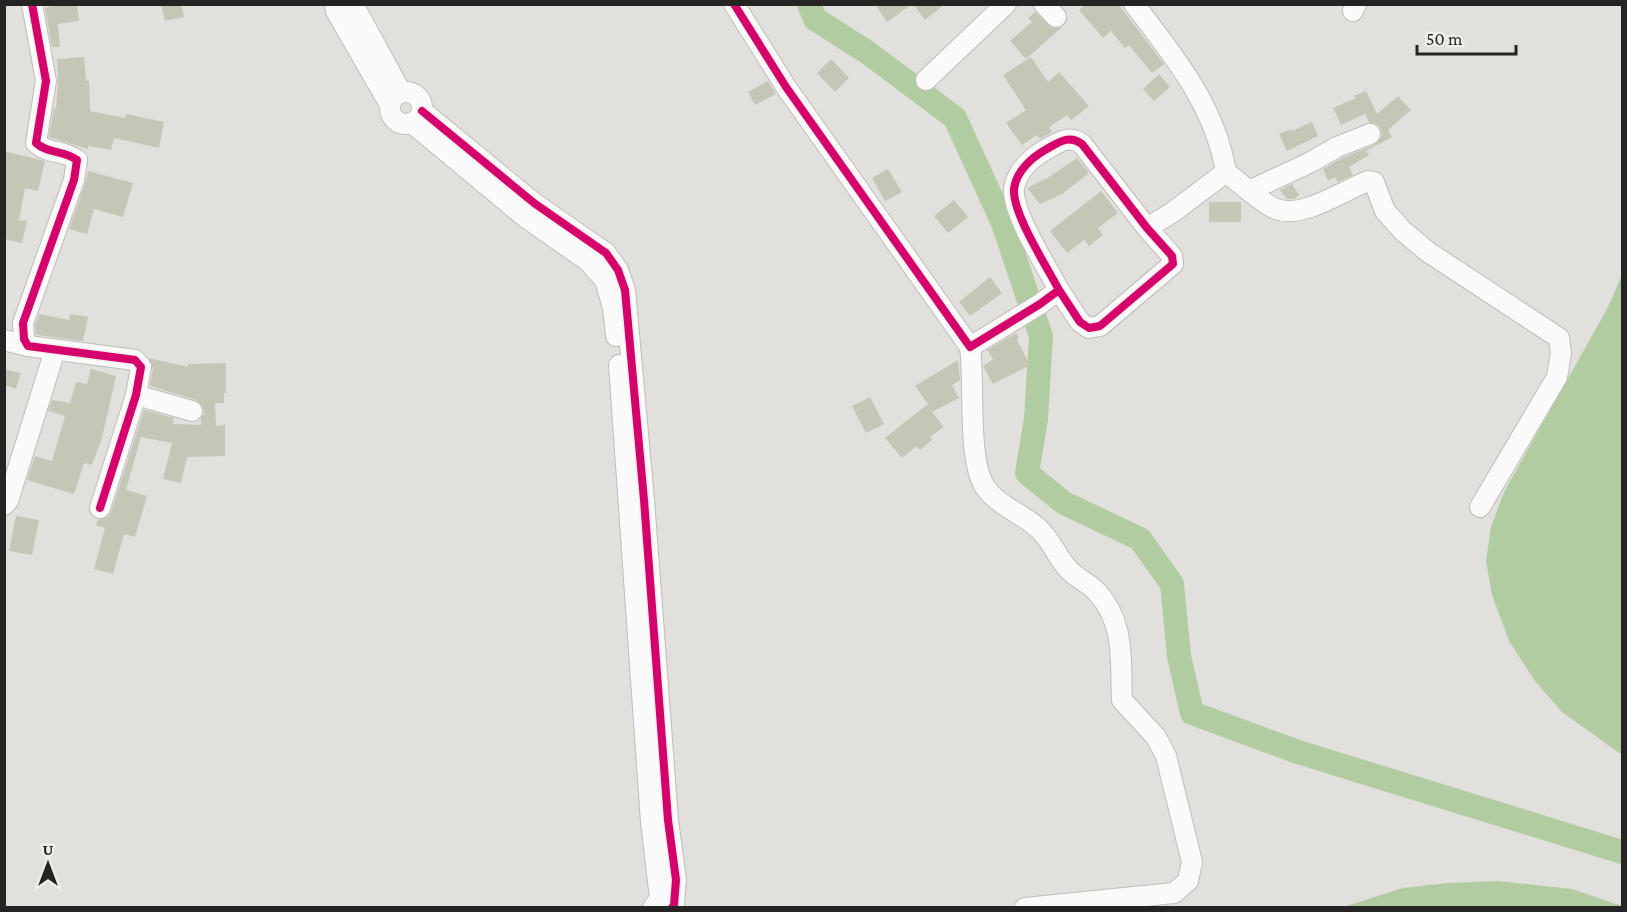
<svg xmlns="http://www.w3.org/2000/svg" width="1627" height="912" font-family="'Crimson Pro',serif">
<rect width="100%" height="100%" fill="#e2e0dd"/>
<g fill="#b1cca1">
<path d="M1622,275V755L1562,712L1535,681L1509,641L1492,595L1486,561L1491,527L1504,492L1607,309Z"/>
<path d="M1499,881L1572,889L1622,906V907H1343L1403,888L1447,883Z"/>
</g>
<g fill="none" stroke-linecap="round" stroke-linejoin="round">
<path stroke="#b1cca1" stroke-width="24" d="M809,4L815,19L867,52L955,118L1003,223L1041,336L1036,419L1027,473L1064,503L1140,539L1172,584L1179,656L1192,713L1298,752L1622,852"/>
</g>
<g fill="#c6c6b6">
<path d="M57,4H77L79,21L58,24L60,47H52L45,8Z"/>
<path d="M161,4H181L184,17L165,21Z"/>
<path d="M875,4H912L887,22Z"/>
<path d="M913,4H945L925,20Z"/>
<path d="M1086,4H1118L1164,64L1152,73L1129,45L1125,48L1111,31L1103,38L1079,10Z"/>
<path d="M1035,12L1052,28L1062,27L1026,59L1010,41L1032,22L1028,18Z"/>
<path d="M84,57L86,81L89,80L90,111L126,118V114L164,122L159,148L114,138L111,150L88,146V149L49,137L54,108L56,109L58,81L57,59Z"/>
<path d="M1031,57L1048,82L1059,72L1089,106L1071,120L1067,115L1049,127L1052,132L1040,139L1037,135L1022,145L1006,123L1026,110L1003,75Z"/>
<path d="M831,59L849,78L835,92L817,73Z"/>
<path d="M1159,74L1170,87L1154,101L1143,89Z"/>
<path d="M768,81L776,94L755,105L748,92Z"/>
<path d="M1366,91L1377,114L1398,96L1411,110L1388,130L1392,137L1366,151L1369,155L1349,167L1353,175L1338,182L1335,177L1328,181L1323,169L1342,158L1374,145L1382,136L1381,130L1378,125L1369,122L1365,114L1341,125L1333,108L1356,98L1354,96Z"/>
<path d="M1312,122L1318,136L1287,151L1279,134L1291,129L1292,131Z"/>
<path d="M4,151L45,161L38,191L25,188L19,220L27,221L22,243L4,239Z"/>
<path d="M1077,158L1089,173L1062,194L1040,204L1027,188L1049,177Z"/>
<path d="M888,169L902,192L885,201L872,178Z"/>
<path d="M88,171L133,183L123,217L94,209L87,234L69,229L85,184Z"/>
<path d="M1292,184L1299,195L1294,199H1287L1280,190Z"/>
<path d="M1101,191L1118,213L1098,228L1103,235L1089,246L1084,240L1067,253L1050,231Z"/>
<path d="M954,200L968,217L948,233L934,216Z"/>
<rect x="1209" y="202" width="32" height="20"/>
<path d="M990,277L1002,293L970,316L959,302Z"/>
<path d="M39,314L69,320L70,314L88,317L83,341L36,335L35,325Z"/>
<path d="M1016,333L1019,338L1017,340L1030,365L993,384L983,366L993,359L987,350Z"/>
<path d="M149,358L188,367V364L226,363V393H224V403H215L216,426L225,425V456L187,457L181,483L163,479L172,443L141,437L126,490L147,496L135,537L124,534L113,574L94,569L105,528L96,525L98,520L108,517L111,512L144,410L174,418L173,424L201,425V418L204,414L203,408L196,400L150,386L153,369Z"/>
<path d="M958,360L960,380L952,385L959,398L932,412L944,427L930,437L932,440L920,450L917,446L902,458L885,438L928,404L915,386Z"/>
<path d="M4,369L21,373L16,389L4,385Z"/>
<path d="M91,369L116,376L102,438L92,465L84,463L74,494L27,480L35,456L52,461L65,416L48,411L52,400L70,403L76,382L87,384Z"/>
<path d="M870,397L884,424L866,433L852,406Z"/>
<path d="M16,516L39,520L32,555L9,551Z"/>
</g>
<g fill="none" stroke-linecap="round" stroke-linejoin="round">
<defs>
<g id="minor">
<path d="M32,4L46,81L36,143C48,154 64,150 77,160L74,180L23,323L24,339L28,346L135,360L141,367L136,395L100,508"/>
<path d="M335,4L336,11L390,105"/>
<path d="M353,4L401,92"/>
<path d="M734,4L786,87L970,347L1040,304L1059,290L1080,322L1089,328L1100,326L1173,264L1172,256L1147,228L1082,144C1068,134 1058,143 1045,150C1031,158 1016,172 1014,189C1012,213 1047,267 1059,290"/>
<path d="M1044,4L1056,17"/>
<path d="M1134,4C1174,56 1215,106 1226,172L1249,191L1311,162L1337,147L1370,134"/>
<path d="M1353,11L1356,4"/>
<path d="M926,80L1006,4"/>
<circle cx="406" cy="108" r="16"/>
<path d="M422,111L534,203L606,253L618,270L625,290L644,500L668,820L676,880L674,905L672,908"/>
<path d="M412,123L525,217L588,261L605,280L613,308L616,336"/>
<path d="M1249,191C1257,196 1266,206 1276,209C1303,219 1342,191 1368,181L1374,182L1385,211L1403,231L1428,252L1559,338L1561,353L1557,377L1480,507"/>
<path d="M1147,228L1173,212L1226,172"/>
<path d="M4,340L28,346"/>
<path d="M970,347C975,384 967,459 985,487C999,507 1022,513 1039,529C1052,541 1057,557 1068,569C1076,578 1089,583 1097,592C1126,624 1120,661 1122,700L1156,737L1166,756L1192,862L1188,881L1174,893L1025,908"/>
<path d="M619,365L651,822L660,898L653,908"/>
<path d="M136,395L192,411"/>
<path d="M4,505L8,501L55,350"/>
</g>
</defs>
<use href="#minor" stroke="#bebdba" stroke-width="22"/>
<use href="#minor" stroke="#fbfafa" stroke-width="20"/>
<defs>
<g id="cycleway">
<path d="M32,4L46,81L36,143C48,154 64,150 77,160L74,180L23,323L24,339L28,346L135,360L141,367L136,395L100,508"/>
<path d="M734,4L786,87L970,347L1040,304L1059,290L1080,322L1089,328L1100,326L1173,264L1172,256L1147,228L1082,144C1068,134 1058,143 1045,150C1031,158 1016,172 1014,189C1012,213 1047,267 1059,290"/>
<path d="M422,111L534,203L606,253L618,270L625,290L644,500L668,820L676,880L674,905L672,908"/>
</g>
</defs>
<use href="#cycleway" stroke="#f1eeea" stroke-width="11"/>
<use href="#cycleway" stroke="#d6006c" stroke-width="8"/>
</g>
<rect width="1627" height="912" fill="none" stroke="#252423" stroke-width="12"/>
<g transform="translate(48 864)" stroke="#f1eeea" stroke-width="4.5" paint-order="stroke">
<path d="M0-4.5L10 22L0 15L-10 22Z" fill="#252423"/>
<text y="-9" font-size="16" font-weight="bold" text-anchor="middle" fill="#252423">U</text>
</g>
<path d="M1417 45v9h99v-9" fill="none" stroke="#252423" stroke-width="3"/>
<text x="1426" y="45" font-size="18" fill="#252423" stroke="#f1eeea" stroke-width="4.5" paint-order="stroke">50 m</text>
</svg>
